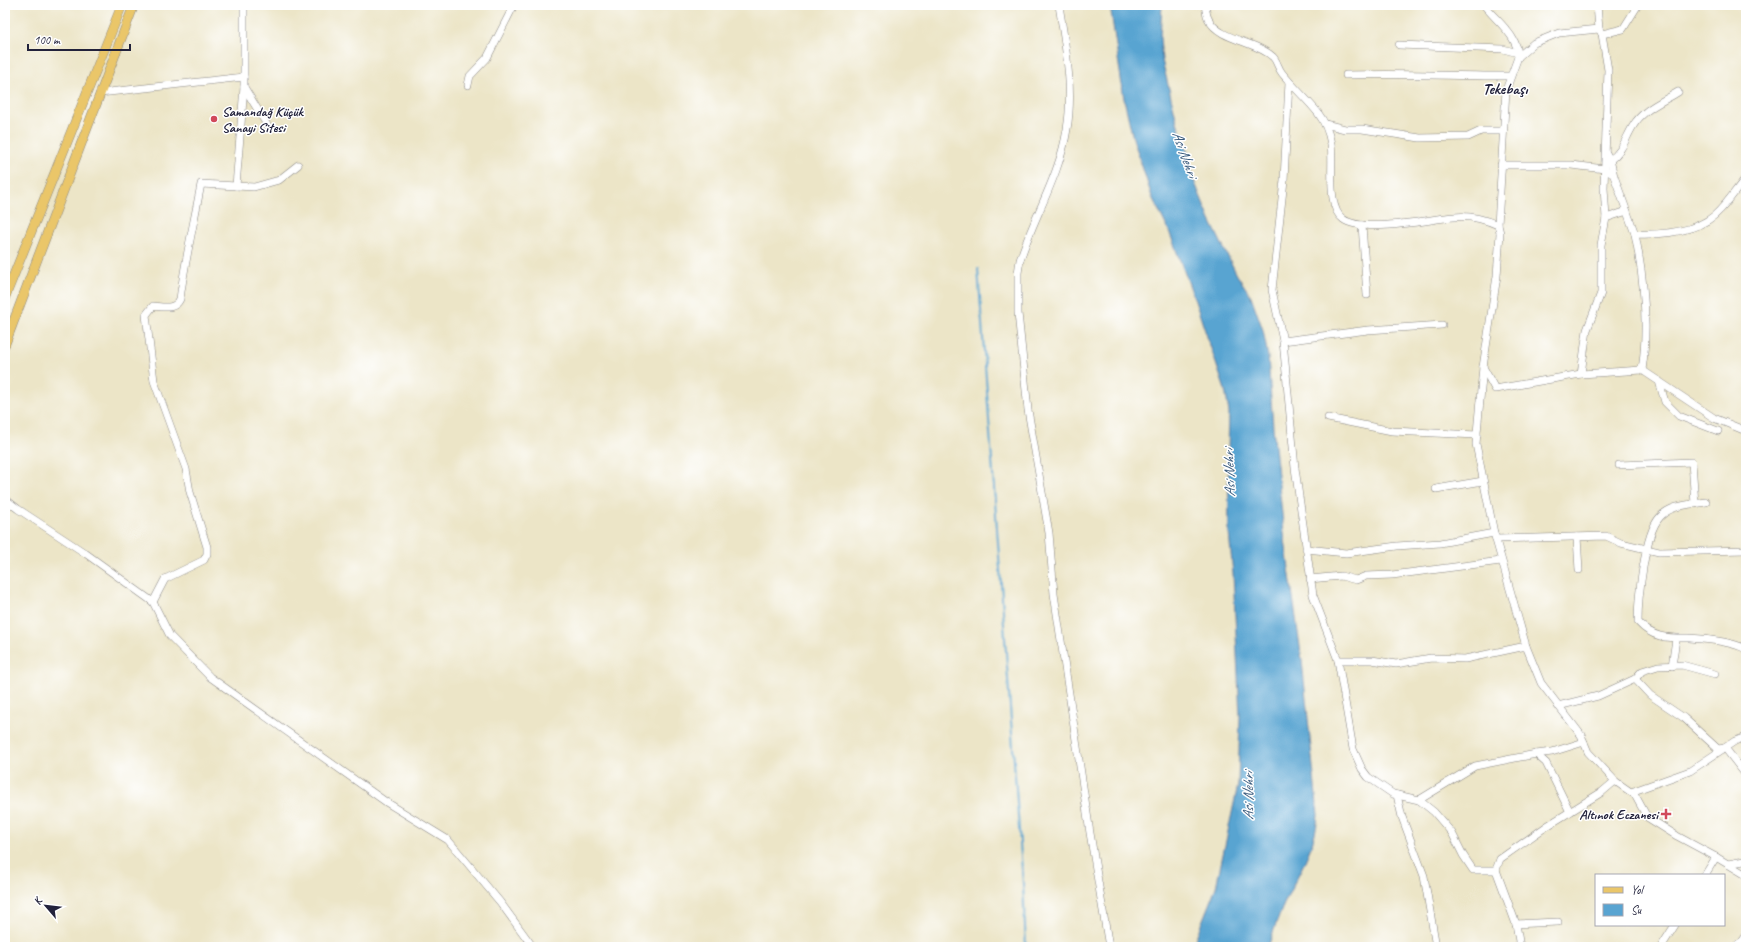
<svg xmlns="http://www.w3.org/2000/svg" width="1751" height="952" font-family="Caveat,sans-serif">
<rect width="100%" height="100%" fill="#fff"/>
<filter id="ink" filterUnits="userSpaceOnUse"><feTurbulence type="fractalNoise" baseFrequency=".025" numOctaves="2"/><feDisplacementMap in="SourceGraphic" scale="8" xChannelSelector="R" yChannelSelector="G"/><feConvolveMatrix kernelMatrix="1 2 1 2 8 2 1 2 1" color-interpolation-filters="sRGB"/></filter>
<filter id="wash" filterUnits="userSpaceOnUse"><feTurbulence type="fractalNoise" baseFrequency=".012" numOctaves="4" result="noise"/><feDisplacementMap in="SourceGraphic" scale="16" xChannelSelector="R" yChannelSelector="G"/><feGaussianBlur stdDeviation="0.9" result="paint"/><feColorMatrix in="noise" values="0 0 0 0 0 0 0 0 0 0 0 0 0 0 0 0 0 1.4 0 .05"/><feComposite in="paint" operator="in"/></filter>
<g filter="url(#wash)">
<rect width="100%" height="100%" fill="#ece5c7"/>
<path fill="#59a4d1" stroke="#3e6386" d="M1110,5H1162L1160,38L1162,60L1177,122L1188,154L1193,178L1210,220L1237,275L1251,296L1263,330L1268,357L1273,427L1284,533L1302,661L1318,815C1315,849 1298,873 1284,904C1278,918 1273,932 1268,947H1192L1216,887L1238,785L1240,716L1233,574L1229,533L1228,452L1229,412L1225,390L1193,295L1169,231L1152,197L1133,138L1124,99Z"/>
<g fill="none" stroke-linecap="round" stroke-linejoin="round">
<path stroke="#59a4d1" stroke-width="2" d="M978,269L1023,884L1026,947"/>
</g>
</g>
<g filter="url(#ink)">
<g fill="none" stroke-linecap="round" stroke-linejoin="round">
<defs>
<g id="minor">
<path d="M244,5V87L267,125"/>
<path d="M1059,5C1065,45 1074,88 1067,129C1060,175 1034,216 1020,260L1018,273V313L1028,410L1049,533L1054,594L1090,833L1109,947"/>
<path d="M1205,5C1206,9 1206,16 1209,20C1219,40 1256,41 1273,57C1277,61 1278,68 1282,73C1293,87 1307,99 1318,113C1325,122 1329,133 1331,144C1334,163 1326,207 1343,219C1363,234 1429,219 1454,217C1469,215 1484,219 1498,225"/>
<path d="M1484,5C1495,20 1519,36 1518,57"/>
<path d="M1597,5L1599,29L1559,33L1534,43L1518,57L1506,90L1498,225L1500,233L1497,276L1483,367L1476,444L1494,533L1526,646L1541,683L1581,735L1588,752L1615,781L1635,795L1647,817L1677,836L1716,857L1746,875"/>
<path d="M1602,34L1623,29L1638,5"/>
<path d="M1399,45L1503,49L1518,53"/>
<path d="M1346,75C1401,73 1455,76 1510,76"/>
<path d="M1289,82L1284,180L1272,290L1283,341L1295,468L1313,595L1338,660L1353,749L1362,769L1368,777L1393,794L1419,800L1434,812L1452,833L1463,855L1473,870H1496"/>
<path d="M468,85L470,76L487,58L514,5"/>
<path d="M100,93L244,77"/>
<path d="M1325,124L1345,129H1362L1420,138L1468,137L1481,131H1503"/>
<path d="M1606,153L1610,160L1614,176L1635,234C1663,235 1700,233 1720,210C1730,200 1737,188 1746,178"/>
<path d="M1610,160C1623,151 1625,139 1633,126C1643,109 1662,102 1678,92"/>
<path d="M1501,165H1571L1605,169L1609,172"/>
<path d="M236,186L244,87"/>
<path d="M1606,218L1627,211"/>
<path d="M1362,225L1367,295"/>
<path d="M1635,234C1644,279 1649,324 1642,370L1714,418L1746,431"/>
<path d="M1283,341L1368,330L1442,325"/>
<path d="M1483,367L1495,389L1581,374L1642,370"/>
<path d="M1581,374L1587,330L1601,293V245L1606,218L1604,188L1608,70L1602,34L1599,29"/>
<path d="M1659,381L1665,402L1679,416L1718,431"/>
<path d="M1328,418L1392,431L1477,435"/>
<path d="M1619,465L1692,462L1695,504"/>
<path d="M1436,489L1483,481"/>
<path d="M5,499L18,509L85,553L153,602L170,636L210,677L386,802L448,840L500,902L533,947"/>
<path d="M1706,502C1690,505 1672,504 1660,517C1644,534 1638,600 1638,622C1653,639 1669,638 1689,638C1706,639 1730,641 1746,649"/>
<path d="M1577,537L1579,570"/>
<path d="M1497,539L1606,536L1621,543L1659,552L1746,550"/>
<path d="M1306,549L1346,553L1397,546L1440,543L1494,533"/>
<path d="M1310,579L1341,576L1356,580L1366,576L1392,575L1501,561"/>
<path d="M153,602L165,579L204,560L207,554V547L190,492L186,469L154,381L146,315L153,306C164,307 175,310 180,299C185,260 194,223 201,184L254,187L279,180L298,165"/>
<path d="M1338,660H1372L1396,664L1431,658L1465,659L1526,646"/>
<path d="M1672,666L1676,639"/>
<path d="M1635,679L1650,695L1684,718L1718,749L1725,748L1746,775"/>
<path d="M1558,706L1598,696L1635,679L1642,671L1658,666L1682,665L1715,674"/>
<path d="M1536,754L1552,752L1584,742"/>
<path d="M1631,792L1690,771L1735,741L1746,737"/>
<path d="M1397,795L1402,817L1424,876L1435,941L1434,947"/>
<path d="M1419,800L1475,766L1536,754L1546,763L1570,812"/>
<path d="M1728,864L1744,861"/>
<path d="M1705,875L1716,857"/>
<path d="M1516,924L1558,922"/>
<path d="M1520,947L1516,924L1496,870L1500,859L1547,826L1602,792L1615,781"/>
<path d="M1661,947L1675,925"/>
<path d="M1735,947L1741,943L1746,936"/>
</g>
<g id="major">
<path d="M5,297L122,5"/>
<path d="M5,344L134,5"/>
</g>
</defs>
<use href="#minor" stroke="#878481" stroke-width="8"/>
<use href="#major" stroke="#878481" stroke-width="10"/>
<use href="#minor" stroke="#fff" stroke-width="7"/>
<use href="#major" stroke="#eac669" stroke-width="9"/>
</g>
</g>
<g fill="#d1495b" stroke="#fff" stroke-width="1.5">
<circle cx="214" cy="119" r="4"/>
<path d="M1664 808h4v4h4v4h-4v4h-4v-4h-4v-4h4z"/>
</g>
<g text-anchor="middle" stroke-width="3" stroke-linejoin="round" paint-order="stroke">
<g font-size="14" font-weight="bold" fill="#22223b" stroke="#fff" text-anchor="start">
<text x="222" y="116">Samandağ Küçük<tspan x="222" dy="16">Sanayi Sitesi</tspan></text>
<text x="1658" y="819" text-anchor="end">Altınok Eczanesi</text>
</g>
<g font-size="15" font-style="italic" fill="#3b5c7e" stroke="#fff">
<text transform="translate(1185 154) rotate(70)" y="5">Asi Nehri</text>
<text transform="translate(1229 473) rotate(-92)" y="5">Asi Nehri</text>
<text transform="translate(1248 796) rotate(-90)" y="5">Asi Nehri</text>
</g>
<g font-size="16" font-weight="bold" fill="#22223b" stroke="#fff">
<text x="1505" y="94">Tekebaşı</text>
</g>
</g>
<rect width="1751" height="952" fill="none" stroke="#fff" stroke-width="20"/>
<rect x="1595" y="874" width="130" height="52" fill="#ffffff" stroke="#a7a7b1"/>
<rect x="1603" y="887" width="20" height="6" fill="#eac669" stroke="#a7a7b1"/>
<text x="1631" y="894" font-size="12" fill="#22223b">Yol</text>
<rect x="1603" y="904" width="20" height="12" fill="#59a4d1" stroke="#a7a7b1"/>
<text x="1631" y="914" font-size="12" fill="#22223b">Su</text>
<g transform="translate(46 906) rotate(298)" stroke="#ffffff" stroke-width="3" paint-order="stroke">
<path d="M0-3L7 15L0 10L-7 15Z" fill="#22223b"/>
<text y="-6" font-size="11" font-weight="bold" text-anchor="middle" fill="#22223b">K</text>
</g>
<path d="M28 44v6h102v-6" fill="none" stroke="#22223b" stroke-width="2"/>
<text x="34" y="44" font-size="12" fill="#22223b" stroke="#ffffff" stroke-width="3" paint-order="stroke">100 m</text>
</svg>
